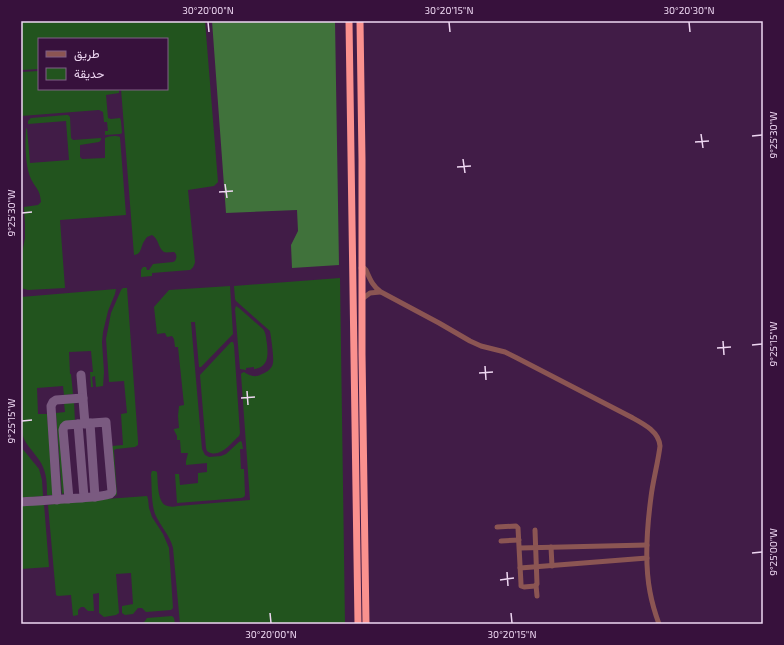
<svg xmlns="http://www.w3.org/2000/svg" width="784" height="645" font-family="'Exo 2',Vazirmatn,sans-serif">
<rect width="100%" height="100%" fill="#411c47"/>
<g fill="#22541e">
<path d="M21,21H205L218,182L214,186L188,190L195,262C194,266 193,268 190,270L152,273V276L141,277V270L143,267H146L147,270H149L153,264L173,262L175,261C177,258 177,254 174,252C171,252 166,253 164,252C158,248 159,239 152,235L147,237C145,240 143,242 142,246C140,251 140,254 134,255L121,89H167V39H39V69L22,70H21Z"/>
<path d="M39,71V89H119V93L106,95L108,118L111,119L120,118L121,121L122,133L120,134L105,135V131H108L107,122H104L103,112L99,110L21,116V72Z"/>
<path d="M66,115H68L70,117L71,138L73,140L101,138V140L99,142L80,145V157L82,159L105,158V138C108,136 116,135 120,137L126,215L60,220L65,288L28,290L21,288V259L25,238V224L24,207L38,205L41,202C40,189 36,189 31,179C25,166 25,143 26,129L27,128L30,163L69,160L66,121L28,124V121L31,118Z"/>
<path d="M340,278L345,624H180L173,548C170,535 160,526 155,514C151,502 152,487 151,474L152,471H155L157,472C158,480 157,500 165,505C169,507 173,507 178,506L250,500L241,374L242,373L244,372C250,376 255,378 262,374C267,372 272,369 273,363C274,357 271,337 270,331L236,301L235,299L234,286Z"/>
<path d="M230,286L233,334L201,367H199L195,322H191L202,449L205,455L209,457L221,456L226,454L239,442L241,441L242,443L243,449H240L241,469H244L245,495L244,497L241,498L177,503L175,474H179L180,485L198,483V473L207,472V463L186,465V461L188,453H181L180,440H177V436L174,430V429L179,428L178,416L179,406L184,405L178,347H175L174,339L172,336L167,337L165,333L157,334L154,307L169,290Z"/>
<path d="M123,288H127L138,441V445L135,447L116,449L114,450L117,495L115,496L112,446L123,445L121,414L127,413L124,381L109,382L106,339L111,313L121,290Z"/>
<path d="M116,289L115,294L108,311L103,332L102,342L104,372L103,386L96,387L95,376L92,377L93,387H91L90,372H93L91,351L69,352L70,374H71L73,394L64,395L63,386L37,388L38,414H47L53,495H47C47,486 47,476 43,467C39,457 29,449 24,439C21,432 22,424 21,417V297Z"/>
<path d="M236,306L239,308L263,329C266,333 266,338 267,344C268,355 269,367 254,369V367L246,368V370L240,369L235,309Z"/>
<path d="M231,342H233L234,345L240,433L239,436C231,443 219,460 207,451L206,448L200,375Z"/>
<path d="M74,402L75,422L60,424L65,493L62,494L56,413L65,412L64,403Z"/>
<path d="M21,447L39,469L42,480L43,496L21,498Z"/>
<path d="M147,496L148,499L149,508L152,517L163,534L169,548L173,608L171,610L146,612L142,608H138L133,614L125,615L122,613V606L133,604L131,573L116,574L119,613L116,615L104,617L99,613V593L93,594L94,611H88L84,607H81L78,610V615L73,616L71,595L58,596L56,595L48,505L66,502Z"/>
<path d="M44,504L49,567L21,569V506Z"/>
<path d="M172,616L174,618L175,624H142L145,621L147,618Z"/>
</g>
<path fill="#40723b" d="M212,21H335L339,265L292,268L291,245L298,231L297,210L226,213Z"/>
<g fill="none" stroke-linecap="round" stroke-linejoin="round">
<g stroke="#7a5a80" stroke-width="9">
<path d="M81,375L85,424"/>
<path d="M90,423L95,497"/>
<path d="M78,424L84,497"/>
<path d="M57,500L51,406L53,402L56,400L83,398"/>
<path d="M21,502C41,501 61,499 82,498C91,497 101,497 110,494L112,492L106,423V422L66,425L64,427L63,430L69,499"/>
</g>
<g stroke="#8b5553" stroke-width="5">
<path d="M361,268H364L366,270C370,279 373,287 381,292L439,323L470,341L481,346L505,352L517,358L631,417C642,423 659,431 660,446C658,463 653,480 651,497C647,527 644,561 650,592C652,603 655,613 659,624"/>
<path d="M362,299L370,293L380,292"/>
<path d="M497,527L516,526L518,528L521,584V586L524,587L535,586L537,584L535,530"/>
<path d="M501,541L519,540"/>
<path d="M551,547L552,566"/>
<path d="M520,548L647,545"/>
<path d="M520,568L647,558"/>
<path d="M536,585L537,596"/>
</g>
<g stroke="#fa918e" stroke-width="7">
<path d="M349,21L358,624"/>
<path d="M360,21L362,160V354L366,624"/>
</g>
</g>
<path fill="none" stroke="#eed7f2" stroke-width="1.5" d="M208,22L209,32M449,22L450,32M689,22L690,32M701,134L703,148M752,136L762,135M695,142L709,141M463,159L465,173M457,167L471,166M225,184L227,198M219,192L233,191M22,213L32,212M723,341L724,355M752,345L762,344M717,348L731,347M485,366L486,380M479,373L493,372M247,391L248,405M241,398L255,397M22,421L32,420M752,553L762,552M507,572L508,586M500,580L514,578M270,613L271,623M511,613L512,623"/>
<rect width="784" height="645" fill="none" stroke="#37113c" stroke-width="44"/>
<rect x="38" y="38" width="130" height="52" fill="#37113c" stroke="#806085"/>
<rect x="46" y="51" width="20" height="6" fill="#8b5553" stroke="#806085"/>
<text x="74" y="58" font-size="12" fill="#eed7f2">طريق</text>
<rect x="46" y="68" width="20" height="12" fill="#22541e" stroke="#806085"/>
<text x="74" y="78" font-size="12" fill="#eed7f2">حديقة</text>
<rect x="22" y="22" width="740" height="601" fill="none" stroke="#eed7f2" stroke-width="1.5"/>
<g font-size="10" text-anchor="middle" fill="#eed7f2">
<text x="208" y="14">30°20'00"N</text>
<text x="449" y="14">30°20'15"N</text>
<text x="689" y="14">30°20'30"N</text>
<text transform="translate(773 135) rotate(-90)" y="4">9°25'30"W</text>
<text transform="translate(11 213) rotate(-90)" y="4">9°25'30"W</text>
<text transform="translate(773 344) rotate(-90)" y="4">9°25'15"W</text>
<text transform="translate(11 421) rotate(-90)" y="4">9°25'15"W</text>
<text transform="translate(773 552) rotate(-90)" y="4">9°25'00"W</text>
<text x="271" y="638">30°20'00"N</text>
<text x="512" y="638">30°20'15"N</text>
</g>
</svg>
